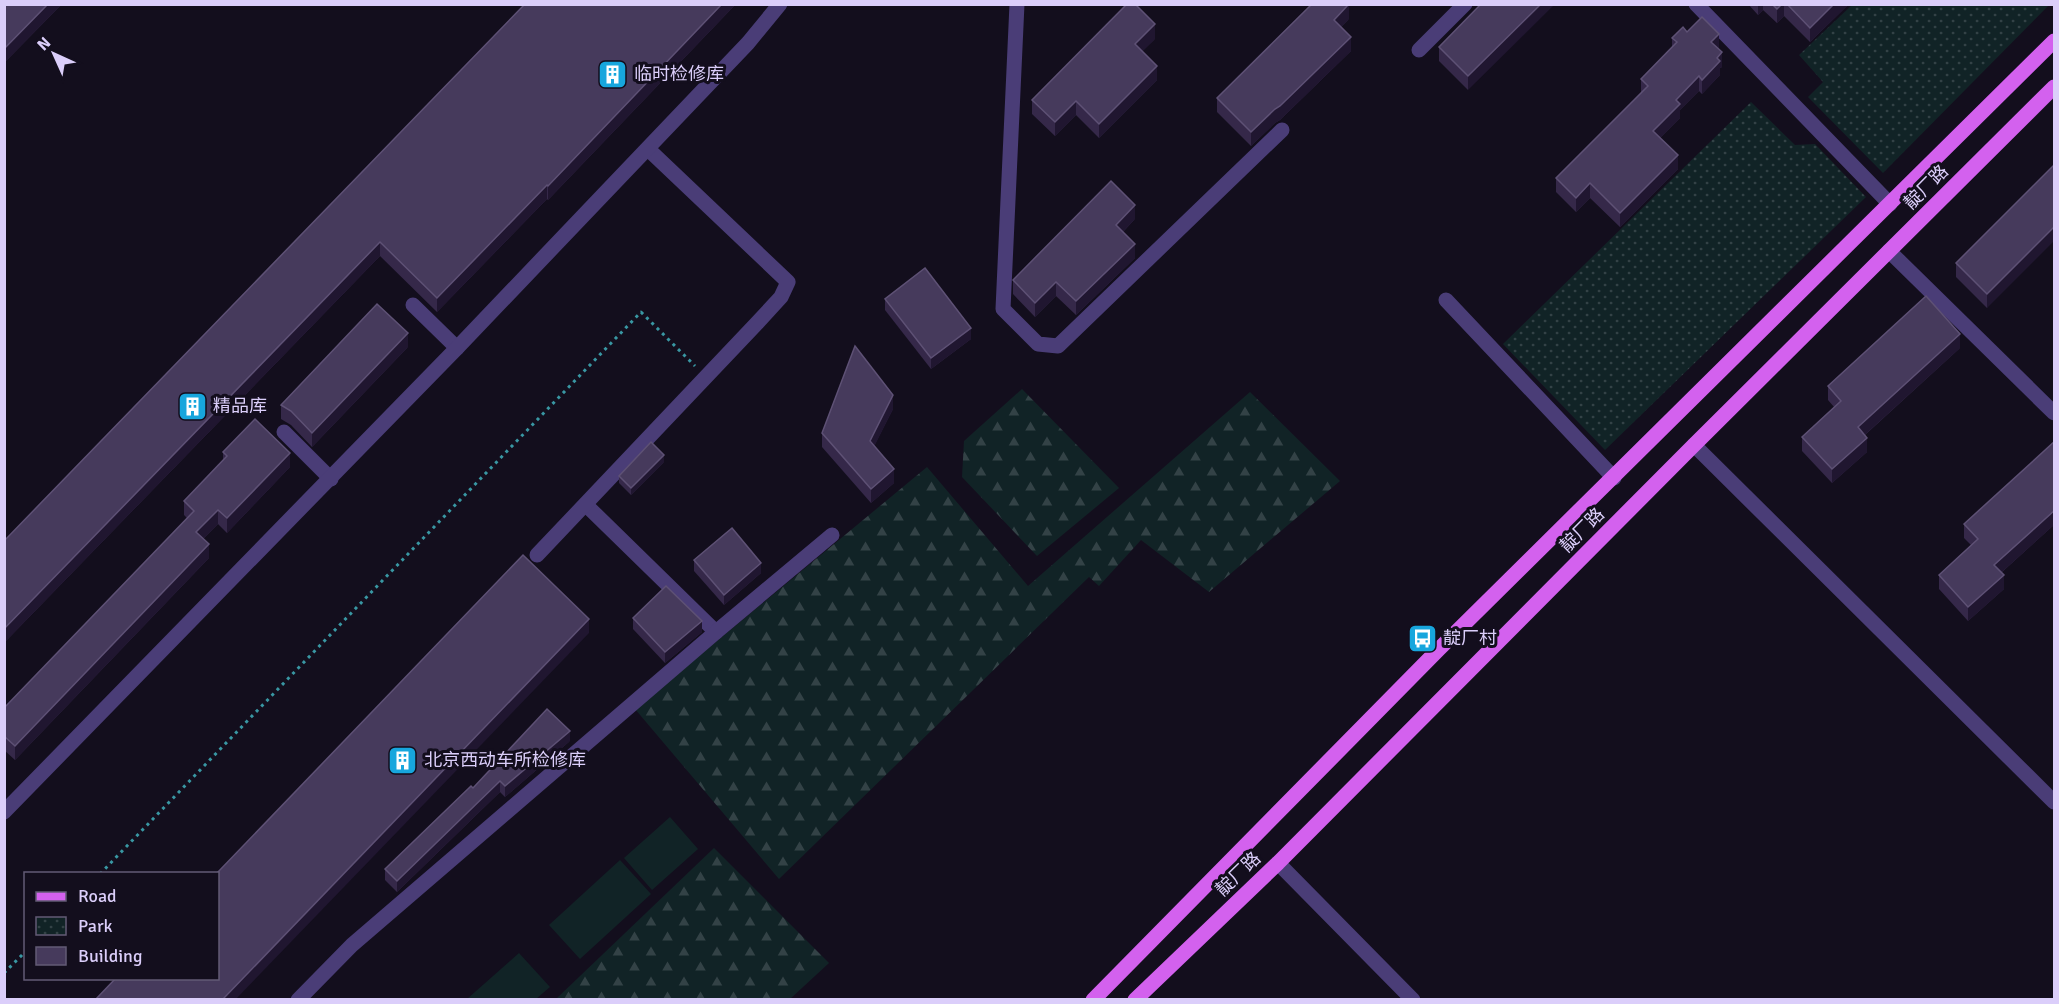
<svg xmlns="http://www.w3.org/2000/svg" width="2059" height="1004" font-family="Signika,'Noto Sans SC',sans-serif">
<defs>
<pattern id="forest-firs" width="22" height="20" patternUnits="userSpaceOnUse" patternTransform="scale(1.5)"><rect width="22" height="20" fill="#112326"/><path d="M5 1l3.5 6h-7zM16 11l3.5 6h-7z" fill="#334246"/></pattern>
<pattern id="park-dots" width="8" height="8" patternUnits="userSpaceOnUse" patternTransform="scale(1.5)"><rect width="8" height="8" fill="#112326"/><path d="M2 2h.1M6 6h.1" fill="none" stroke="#334246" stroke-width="1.8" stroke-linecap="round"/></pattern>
</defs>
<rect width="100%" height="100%" fill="#130e1d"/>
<g fill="url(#forest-firs)">
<path d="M1022,389L1119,488L1037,556L962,477L964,441Z"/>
<path d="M1250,392L1340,481L1209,592L1141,540L1099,586L1089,577L779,879L635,709L927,467L1028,586Z"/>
<path d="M714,848L829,963L790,999H556Z"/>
</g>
<g fill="url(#park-dots)">
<path d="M1852,5V4L2049,5L1883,173L1808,97L1823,82L1799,55Z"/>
<path d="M1751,102L1795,145L1815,144L1866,197L1605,450L1503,344Z"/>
</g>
<g fill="#112326">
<path d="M670,817L698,849L652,890L624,858Z"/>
<path d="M620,860L651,894L580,959L549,925Z"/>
<path d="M519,953L550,987L536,999H467Z"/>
</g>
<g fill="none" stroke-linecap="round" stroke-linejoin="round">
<g stroke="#3997a3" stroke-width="3" stroke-dasharray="3 4.5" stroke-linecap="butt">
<path d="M100,874L641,312L695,366"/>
<path d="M4,973L26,951"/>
</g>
<g stroke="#4a3d77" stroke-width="15">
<path d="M1017,4L1003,309L1038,344L1058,346L1282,130"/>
<path d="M1696,4L1890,204"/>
<path d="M1419,50L1465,4"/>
<path d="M1889,251L2054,413"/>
<path d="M1446,300L1614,478"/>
<path d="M413,305L457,348"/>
<path d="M284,432L331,479"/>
<path d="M1694,445L2054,802"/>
<path d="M586,505L716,632"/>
<path d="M537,555L758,322L781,297L788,282L648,149"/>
<path d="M4,812L457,348L748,43L780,4"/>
<path d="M1278,863L1413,1000"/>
<path d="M298,1000L352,945L716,632L832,535"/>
</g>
<g stroke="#d361ee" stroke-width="15">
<path d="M1093,1000L1438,650L2054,41"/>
<path d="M1135,1000L1278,863L1694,445L2054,87"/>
</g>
</g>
<g fill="#352849">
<path d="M4,4H62L5,62L4,61Z"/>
<path d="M525,4H736L548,200L547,199L437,312L380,256L4,643V541Z"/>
<path d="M1481,4L1468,90L1439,61V47Z"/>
<path d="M1748,4H1849L1810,42L1784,16L1777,23L1763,10L1758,15Z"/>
<path d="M1349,19L1341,27L1351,51L1280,120L1275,123L1251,146L1217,112V98Z"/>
<path d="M1672,38L1719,49L1722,67L1720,68V75L1702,94L1699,91L1680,110V118L1660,138L1678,169L1620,227L1590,198L1576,212L1556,192V178L1641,93V79L1672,47Z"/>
<path d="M1155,39L1142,51L1157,80L1099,138L1076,115L1055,136L1032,114V100Z"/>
<path d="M2055,164L1987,308L1956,277V263Z"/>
<path d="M1135,219L1123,232L1135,258L1076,315L1056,296L1035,317L1013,294V280Z"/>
<path d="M885,299L971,339L931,369L885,310Z"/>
<path d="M408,347L312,447L291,425L281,419V405Z"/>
<path d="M1960,348L1865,435L1867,452L1832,483L1802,451V437L1834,407L1828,400V386Z"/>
<path d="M893,409L874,446L894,483L871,503L822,447V433Z"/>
<path d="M2055,441V524L2001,573L2004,589L1968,621L1939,589V575L1971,545L1964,538V524Z"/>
<path d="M223,452L290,467L227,533L218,524L203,539L209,558L15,760L4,750V708L187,518L184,515V501L223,460Z"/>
<path d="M664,462L631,495L619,483V476Z"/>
<path d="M694,560L761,573L724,605L694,571Z"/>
<path d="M633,618L702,632L665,663L633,629Z"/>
<path d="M570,741L505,797L500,792L397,892L385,880V869L473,788Z"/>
</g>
<g fill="#201630">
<path d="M48,4H62L5,62V48Z"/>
<path d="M722,4H736L548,200V186Z"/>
<path d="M1541,4H1555L1468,90V76Z"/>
<path d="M1758,4H1763V10L1758,15Z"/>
<path d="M1782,4H1784V16L1777,23V9Z"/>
<path d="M1834,4H1849L1810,42V28Z"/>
<path d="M1349,5V19L1334,34V20Z"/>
<path d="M1155,24V39L1135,59V44Z"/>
<path d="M1719,34V49L1711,56V42Z"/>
<path d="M1351,37V51L1280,120L1275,123L1251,146V132Z"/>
<path d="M1722,52V67L1720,68V75L1702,94V80L1717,58Z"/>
<path d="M1157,66V80L1099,138V124Z"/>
<path d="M1699,76V91L1680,110V118L1653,145V131L1676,100Z"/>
<path d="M1076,101V115L1055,136V122Z"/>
<path d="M1678,155V169L1620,227V213Z"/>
<path d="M1590,183V198L1576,212V198Z"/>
<path d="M547,185V199L437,312V298Z"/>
<path d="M1135,205V219L1116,239V225Z"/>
<path d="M2055,226V240L1987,308V294Z"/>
<path d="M380,242V256L4,643V629Z"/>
<path d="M1135,244V258L1076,315V301Z"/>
<path d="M1056,282V296L1035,317V303Z"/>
<path d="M971,328V339L931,369V358Z"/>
<path d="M408,333V347L312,447V433Z"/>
<path d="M1960,334V348L1858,441V427Z"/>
<path d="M893,395V409L870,455V441Z"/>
<path d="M1867,438V452L1832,483V469Z"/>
<path d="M290,453V467L227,533V518Z"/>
<path d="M664,455V462L631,495V488Z"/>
<path d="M894,469V483L871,503V489Z"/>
<path d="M218,510V524L196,546V532Z"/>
<path d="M2055,510V524L1994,579V565Z"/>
<path d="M209,544V558L15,760V746Z"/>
<path d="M761,563V573L724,605V595Z"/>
<path d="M2004,575V589L1968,621V607Z"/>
<path d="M589,619V633L236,999H223Z"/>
<path d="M702,621V632L665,663V652Z"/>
<path d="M570,731V741L505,797V786Z"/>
<path d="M500,781V792L397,892V881Z"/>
</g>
<g fill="#463a5c" stroke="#5e5175" stroke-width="1.5">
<path d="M4,4H48L5,48L4,47Z"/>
<path d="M525,4H722L548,186L547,185L437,298L380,242L4,629V541Z"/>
<path d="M1127,4H1135L1155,24L1135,44L1157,66L1099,124L1076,101L1055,122L1032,100Z"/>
<path d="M1312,4H1349L1334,20L1351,37L1280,106L1275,109L1251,132L1217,98Z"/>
<path d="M1481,4H1541L1468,76L1439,47Z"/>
<path d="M1772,4H1782L1777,9Z"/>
<path d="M1787,4H1834L1810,28Z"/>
<path d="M1702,17L1719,34L1711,42L1722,52L1717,58L1720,61L1702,80L1699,76L1676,100L1680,104L1653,131L1678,155L1620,213L1590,183L1576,198L1556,178L1648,86L1641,79L1677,42L1672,38L1683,27L1687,32Z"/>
<path d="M2055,164V226L1987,294L1956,263Z"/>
<path d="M1111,181L1135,205L1116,225L1135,244L1076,301L1056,282L1035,303L1013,280Z"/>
<path d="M925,268L971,328L931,358L885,299Z"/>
<path d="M1926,296L1960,334L1858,427L1867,438L1832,469L1802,437L1841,401L1828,386Z"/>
<path d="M377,304L408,333L312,433L291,411L281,405Z"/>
<path d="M855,346L893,395L870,441L894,469L871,489L822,433Z"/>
<path d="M255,419L290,453L227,518L218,510L196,532L209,544L15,746L4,736V708L194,511L184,501L227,456L223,452Z"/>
<path d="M2055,441V510L1994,565L2004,575L1968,607L1939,575L1978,539L1964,524Z"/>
<path d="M651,442L664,455L631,488L619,476Z"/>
<path d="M732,528L761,563L724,595L694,560Z"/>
<path d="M523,555L589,619L223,999H96L116,978H218L217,873Z"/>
<path d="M666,586L702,621L665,652L633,618Z"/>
<path d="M547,709L570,731L505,786L500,781L397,881L385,869L471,786L473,788Z"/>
</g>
<defs>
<symbol id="building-square" viewBox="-11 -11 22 22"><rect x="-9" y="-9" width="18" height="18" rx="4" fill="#17a6dd" stroke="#130e1d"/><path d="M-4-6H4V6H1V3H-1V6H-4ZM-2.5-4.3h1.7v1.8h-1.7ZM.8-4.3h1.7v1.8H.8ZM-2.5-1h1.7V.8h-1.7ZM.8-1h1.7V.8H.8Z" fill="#fff"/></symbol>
<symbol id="bus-square" viewBox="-11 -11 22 22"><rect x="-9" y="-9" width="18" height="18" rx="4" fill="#17a6dd" stroke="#130e1d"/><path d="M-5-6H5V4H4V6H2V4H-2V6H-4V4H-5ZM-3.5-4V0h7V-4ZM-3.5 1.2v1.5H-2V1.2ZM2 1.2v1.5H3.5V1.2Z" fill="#fff"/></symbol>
</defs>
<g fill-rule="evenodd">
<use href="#building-square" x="596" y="58" width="33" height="33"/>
<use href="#building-square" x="176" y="390" width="33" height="33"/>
<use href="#bus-square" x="1406" y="622" width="33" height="33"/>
<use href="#building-square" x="386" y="744" width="33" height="33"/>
</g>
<g text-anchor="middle" stroke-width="6" stroke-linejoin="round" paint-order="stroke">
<g font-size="18" fill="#dbcefa" stroke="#130e1d" text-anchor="start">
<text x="634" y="80">临时检修库</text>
<text x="213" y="412">精品库</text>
<text x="1443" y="644">靛厂村</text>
<text x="424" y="766">北京西动车所检修库</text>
</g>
<g font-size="18" fill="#dbcefa" stroke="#130e1d">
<text transform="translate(1926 187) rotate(-45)" y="6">靛厂路</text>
<text transform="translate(1582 530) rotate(-45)" y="6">靛厂路</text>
<text transform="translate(1238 874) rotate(-44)" y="6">靛厂路</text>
</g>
</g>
<rect width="2059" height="1004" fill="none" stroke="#dbcefa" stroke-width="12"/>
<rect x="24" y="872" width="195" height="108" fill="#130e1d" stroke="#635b75" stroke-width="1.5"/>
<rect x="36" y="892" width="30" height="9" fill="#d361ee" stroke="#635b75" stroke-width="1.5"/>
<text x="78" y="902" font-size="18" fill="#dbcefa">Road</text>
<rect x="36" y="917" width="30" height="18" fill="url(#park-dots)" stroke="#635b75" stroke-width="1.5"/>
<text x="78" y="932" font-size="18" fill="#dbcefa">Park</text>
<rect x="36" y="947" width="30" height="18" fill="#463a5c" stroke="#635b75" stroke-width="1.5"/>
<text x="78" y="962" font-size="18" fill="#dbcefa">Building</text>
<g transform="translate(54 54) rotate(315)" stroke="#130e1d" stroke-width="4.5" paint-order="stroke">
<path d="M0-4.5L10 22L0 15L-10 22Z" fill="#dbcefa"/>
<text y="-9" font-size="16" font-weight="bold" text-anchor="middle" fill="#dbcefa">N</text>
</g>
</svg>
